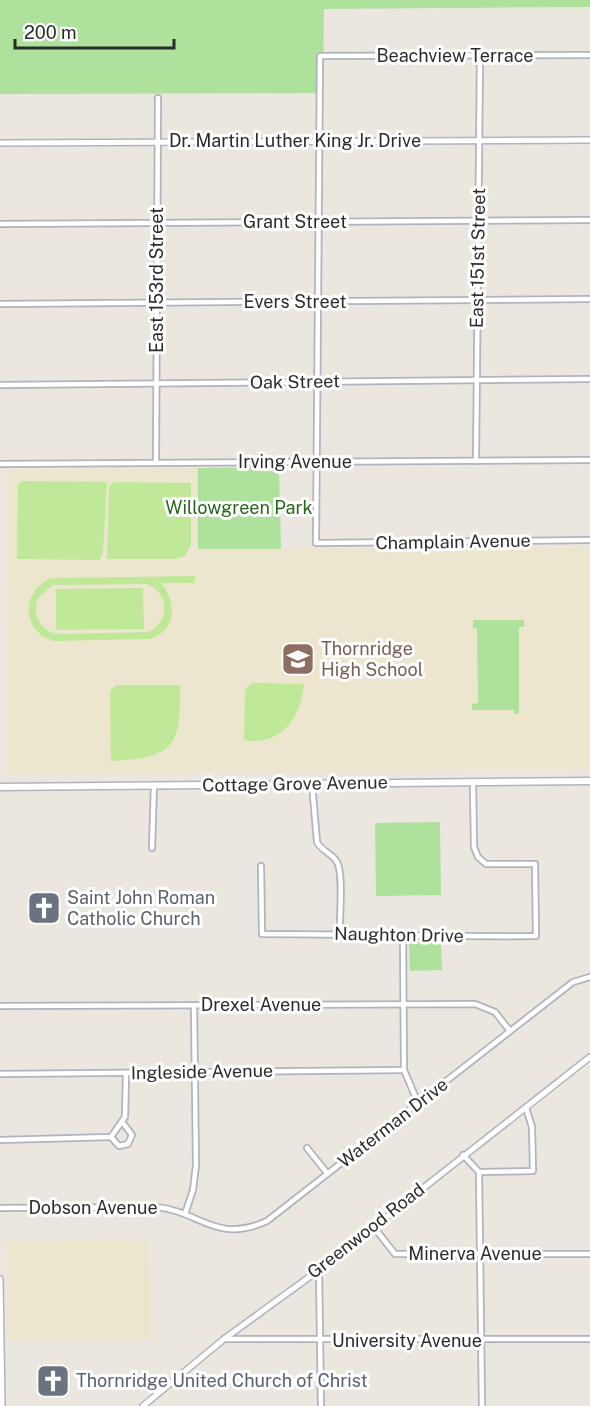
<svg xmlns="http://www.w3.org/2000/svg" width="590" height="1406" font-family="'Public Sans',sans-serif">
<rect width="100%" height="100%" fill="#ece7de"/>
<g fill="#ede6ce">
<path d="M198,468V549L590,547V769L6,774L7,470Z"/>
<path d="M150,1240L151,1339L7,1340V1241Z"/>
</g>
<g fill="#ade19c">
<path d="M0,0H590V7L324,9L323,93L0,94Z"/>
<path d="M279,467L281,549H198V468Z"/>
<path d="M473,620H524V627H519V714H514V710H472V704L478,703L477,629L473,628Z"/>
<path d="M440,822L441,895L376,896L375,823Z"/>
<path d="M409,942H441L442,970L410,971Z"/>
</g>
<g fill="#bfe898" fill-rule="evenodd">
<path d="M23,481L107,482L103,552L100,560L17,559L18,485Z"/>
<path d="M114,482L191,483V545L185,556L175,559H107L109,487Z"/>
<path d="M195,576V583H161C177,601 177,630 151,639L53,641C21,631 21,590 51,578ZM146,584C170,592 171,622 148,632L57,634C40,630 32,615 38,598L53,585Z"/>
<path d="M143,588L144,629L56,630V589Z"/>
<path d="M251,683L304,684C301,717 281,747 244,740L245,690Z"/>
<path d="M116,685H180C181,747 174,758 111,761L110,691Z"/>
</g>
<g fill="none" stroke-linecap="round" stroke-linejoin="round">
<defs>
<g id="minor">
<path d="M590,55L320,56L316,543L590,540"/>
<path d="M0,224L590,220"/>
<path d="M0,304L590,299"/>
<path d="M0,385L590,379"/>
<path d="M476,461L480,55"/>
<path d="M156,463L158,98"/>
<path d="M0,464L590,460"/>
<path d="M312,784L317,842C321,851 332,853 337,862C344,875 339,918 340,934"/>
<path d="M152,848L154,785"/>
<path d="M261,866L262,934C353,934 444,937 536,936L535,864H486L478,857L474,847L473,782"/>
<path d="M403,937L404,1070L418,1103"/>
<path d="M0,1006L475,1004L495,1012L510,1031"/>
<path d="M0,1074L404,1070"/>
<path d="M111,1137L119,1146L128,1144L132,1135L123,1123"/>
<path d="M0,1140L111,1137L125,1117L126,1073"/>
<path d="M307,1148L327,1173"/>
<path d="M463,1155L479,1172L482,1406"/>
<path d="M479,1172L533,1171L532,1127L526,1108"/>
<path d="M0,1208L157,1207C201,1212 216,1244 267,1221L573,982L590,977"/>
<path d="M185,1214L193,1190L196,1165L194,1006"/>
<path d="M373,1226L395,1254H590"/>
<path d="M319,1270L321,1406"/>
<path d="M224,1339H590"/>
</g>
<g id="tertiary">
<path d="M0,143L590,140"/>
<path d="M0,1279L2,1406"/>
<path d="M143,1406L224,1339L319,1270L590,1057"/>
</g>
<path id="secondary" d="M0,787L590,781"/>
</defs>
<use href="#minor" stroke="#b1b3be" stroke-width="8"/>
<use href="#tertiary" stroke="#b1b3be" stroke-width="8"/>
<use href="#secondary" stroke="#b1b3be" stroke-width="9"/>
<use href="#minor" stroke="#fff" stroke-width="4.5"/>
<use href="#tertiary" stroke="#fff" stroke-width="5"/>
<use href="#secondary" stroke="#fff" stroke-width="6"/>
</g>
<defs>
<symbol id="school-square" viewBox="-11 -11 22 22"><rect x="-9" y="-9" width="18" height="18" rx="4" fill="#8d6e63" stroke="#fff"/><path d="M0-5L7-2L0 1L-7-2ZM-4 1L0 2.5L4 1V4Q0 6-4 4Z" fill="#fff"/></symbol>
<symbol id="church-square" viewBox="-11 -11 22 22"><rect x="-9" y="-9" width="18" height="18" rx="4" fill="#6b7280" stroke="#fff"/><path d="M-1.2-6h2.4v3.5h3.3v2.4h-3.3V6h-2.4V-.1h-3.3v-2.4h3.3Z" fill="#fff"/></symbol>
</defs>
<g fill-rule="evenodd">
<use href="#school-square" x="279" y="640" width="38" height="38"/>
<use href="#church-square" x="25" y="889" width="38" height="38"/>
<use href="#church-square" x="34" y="1362" width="38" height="38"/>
</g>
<g text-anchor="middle" stroke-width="6" stroke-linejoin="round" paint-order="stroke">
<g font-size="18" fill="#2b2b2b" stroke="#fff">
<text x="455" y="62">Beachview Terrace</text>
<text x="295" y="147">Dr. Martin Luther King Jr. Drive</text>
<text x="295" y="228">Grant Street</text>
<text transform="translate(478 258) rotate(-89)" y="6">East 151st Street</text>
<text transform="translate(157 280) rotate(-90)" y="6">East 153rd Street</text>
<text x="295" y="308">Evers Street</text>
<text transform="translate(295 382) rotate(-1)" y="6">Oak Street</text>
<text x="295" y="468">Irving Avenue</text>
<text transform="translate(453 542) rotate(-1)" y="6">Champlain Avenue</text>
<text transform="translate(295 784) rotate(-1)" y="6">Cottage Grove Avenue</text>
<text transform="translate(399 935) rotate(1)" y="6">Naughton Drive</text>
<text x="261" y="1011">Drexel Avenue</text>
<text transform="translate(202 1072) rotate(-1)" y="6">Ingleside Avenue</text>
<text transform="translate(393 1123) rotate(-38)" y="6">Waterman Drive</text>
<text x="93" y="1214">Dobson Avenue</text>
<text transform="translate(366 1231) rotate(-38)" y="6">Greenwood Road</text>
<text x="475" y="1260">Minerva Avenue</text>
<text x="407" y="1347">University Avenue</text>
</g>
<g font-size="18" fill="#25661d" stroke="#fff">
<text x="239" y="514">Willowgreen Park</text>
</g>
<g font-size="18" fill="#785e54" stroke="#fff" text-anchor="start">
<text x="321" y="655">Thornridge<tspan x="321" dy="21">High School</tspan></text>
</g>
<g font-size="18" fill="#5b616d" stroke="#fff" text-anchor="start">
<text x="67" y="904">Saint John Roman<tspan x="67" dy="21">Catholic Church</tspan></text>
<text x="76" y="1387">Thornridge United Church of Christ</text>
</g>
</g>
<path d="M15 39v9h159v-9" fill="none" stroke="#2b2b2b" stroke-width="3"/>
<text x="24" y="39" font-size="18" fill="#2b2b2b" stroke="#ffffff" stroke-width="4.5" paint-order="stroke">200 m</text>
</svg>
